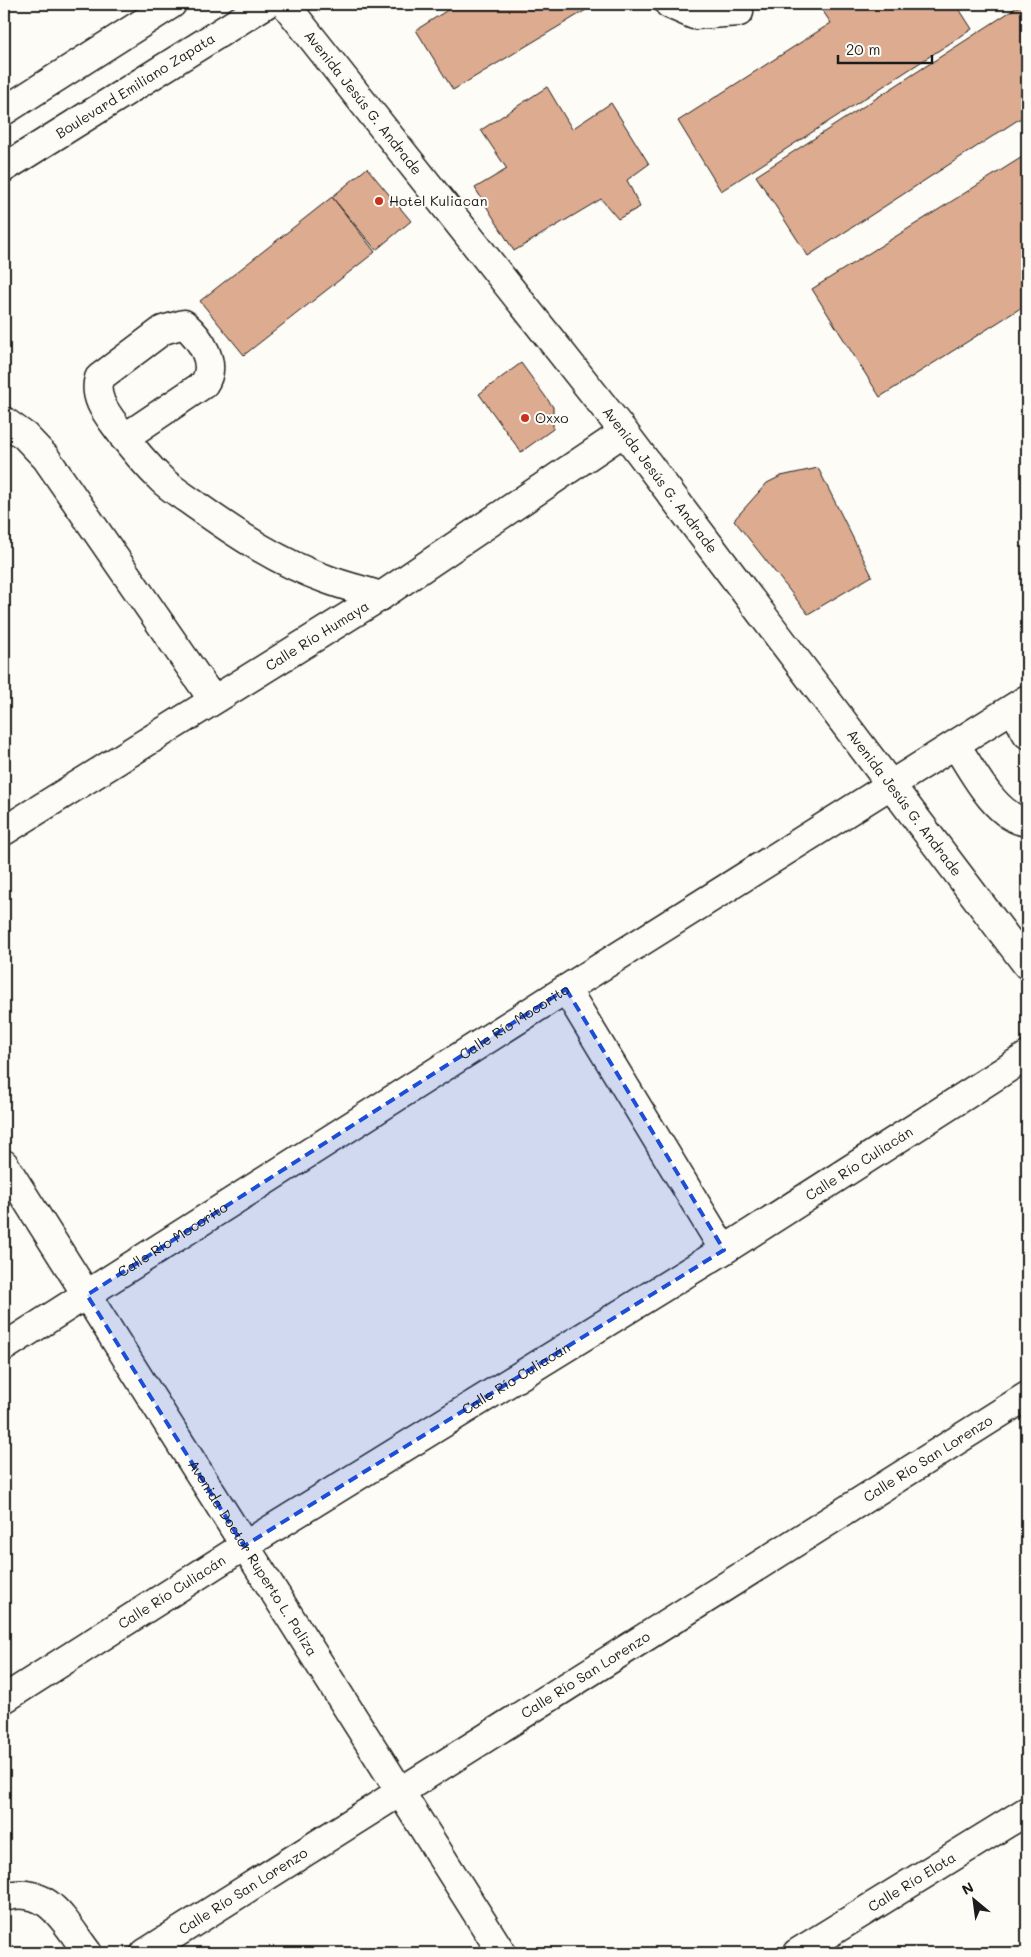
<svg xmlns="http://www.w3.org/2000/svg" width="1031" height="1957" font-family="Mali,sans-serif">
<rect width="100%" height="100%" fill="#fdfcf7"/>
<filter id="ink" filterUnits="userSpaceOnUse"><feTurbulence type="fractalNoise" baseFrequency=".02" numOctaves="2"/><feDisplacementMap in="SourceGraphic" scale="10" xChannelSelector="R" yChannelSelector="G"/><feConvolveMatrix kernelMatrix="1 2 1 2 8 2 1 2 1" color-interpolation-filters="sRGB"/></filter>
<g filter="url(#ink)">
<g fill="#ddab8f" stroke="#1c1c1c">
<path d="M457,4H596L453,90L416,30Z"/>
<path d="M818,4H956L972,29L721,191L678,121L831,23Z"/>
<path d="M1022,4H1027V114L808,256L756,176Z"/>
<path d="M547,87L572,129L611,103L649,164L627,180L640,207L618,219L601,199L514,251L475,188L507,169L481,130Z"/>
<path d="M1027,154V304L880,397L812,289Z"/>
<path d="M367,168L411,221L376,250L332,197Z"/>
<path d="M332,197L375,252L244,355L200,301Z"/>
<path d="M521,363L553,407V429L521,452L479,394Z"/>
<path d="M818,468L872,576L808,614L734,520L767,483L781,476Z"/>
</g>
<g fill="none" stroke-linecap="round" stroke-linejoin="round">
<defs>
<g id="minor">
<path d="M669,4L694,15L739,12"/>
<path d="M4,421L25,436L46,458L213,700"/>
<path d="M124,438L204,384C218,363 200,338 184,324L163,330L99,378C93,398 107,414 118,429C132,448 146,465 163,481C173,490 186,498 197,506C236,534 280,563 326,579C344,586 362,590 381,596"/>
<path d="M1013,709L1027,734"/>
<path d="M956,745C972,770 996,818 1027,822"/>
<path id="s1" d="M4,831L381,596L624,432"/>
<path d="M566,989L724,1250"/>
<path id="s2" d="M4,1164L502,1953"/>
<path id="s3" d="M4,1347L566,989L1027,699"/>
<path id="s4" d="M4,1699L244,1546L724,1250L1027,1056"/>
<path d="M4,1897C48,1884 65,1923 88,1953"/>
<path id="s5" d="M145,1953L1027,1396"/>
<path id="s6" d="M797,1953L1027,1811"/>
</g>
<g id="major">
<path id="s7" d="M285,4L624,432L1027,965"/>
<path d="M4,111L172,4"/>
<path id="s8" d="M4,168L266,4"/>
</g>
</defs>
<use href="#minor" stroke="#1c1c1c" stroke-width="31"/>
<use href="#major" stroke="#1c1c1c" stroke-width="31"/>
<use href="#minor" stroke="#fdfcf7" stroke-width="28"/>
<use href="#major" stroke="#fdfcf7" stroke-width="28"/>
</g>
</g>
<path fill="#1d4ed8" fill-opacity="0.2" stroke="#1d4ed8" stroke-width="4" stroke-dasharray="10 6" stroke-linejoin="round" d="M566,989L724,1250L244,1546L87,1295Z"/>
<g fill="#c8321e" stroke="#fdfcf7" stroke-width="2">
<circle cx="379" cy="201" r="5"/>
<circle cx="525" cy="418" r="5"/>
</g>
<g text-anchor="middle" stroke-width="4" stroke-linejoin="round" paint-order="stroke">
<g font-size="14" fill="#1c1c1c" stroke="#fdfcf7">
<text dy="5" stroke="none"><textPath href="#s8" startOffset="155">Boulevard Emiliano Zapata</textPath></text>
<text dy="5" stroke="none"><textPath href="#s7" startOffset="126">Avenida Jesús G. Andrade</textPath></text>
<text dy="5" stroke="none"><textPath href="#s7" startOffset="606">Avenida Jesús G. Andrade</textPath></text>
<text dy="5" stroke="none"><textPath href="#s1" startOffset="369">Calle Río Humaya</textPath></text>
<text dy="5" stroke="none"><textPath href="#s7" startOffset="1011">Avenida Jesús G. Andrade</textPath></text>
<text dy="5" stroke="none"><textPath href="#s3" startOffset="605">Calle Río Mocorito</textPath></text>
<text dy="5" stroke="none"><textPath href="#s4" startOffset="1009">Calle Río Culiacán</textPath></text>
<text dy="5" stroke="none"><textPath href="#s3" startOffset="200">Calle Río Mocorito</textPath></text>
<text dy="5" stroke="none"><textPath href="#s4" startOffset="604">Calle Río Culiacán</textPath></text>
<text dy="5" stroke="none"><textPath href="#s5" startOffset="926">Calle Río San Lorenzo</textPath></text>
<text dy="5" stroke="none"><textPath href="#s2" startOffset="466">Avenida Doctor Ruperto L. Paliza</textPath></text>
<text dy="5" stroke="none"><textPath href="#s4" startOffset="199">Calle Río Culiacán</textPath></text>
<text dy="5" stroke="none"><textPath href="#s5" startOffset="521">Calle Río San Lorenzo</textPath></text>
<text dy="5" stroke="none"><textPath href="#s6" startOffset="135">Calle Río Elota</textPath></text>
<text dy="5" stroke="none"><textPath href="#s5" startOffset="116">Calle Río San Lorenzo</textPath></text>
</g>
<g font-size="14" fill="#1c1c1c" stroke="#fdfcf7" text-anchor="start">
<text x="389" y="206">Hotel Kuliacan</text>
<text x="535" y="423">Oxxo</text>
</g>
</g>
<rect width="1031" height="1957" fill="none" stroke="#fdfcf7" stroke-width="20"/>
<rect x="10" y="10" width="1011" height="1937" fill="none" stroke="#1c1c1c" stroke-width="2" filter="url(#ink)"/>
<g transform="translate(974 1900) rotate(331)" stroke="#fdfcf7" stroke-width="4" paint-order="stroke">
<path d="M0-4L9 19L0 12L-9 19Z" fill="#1c1c1c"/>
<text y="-8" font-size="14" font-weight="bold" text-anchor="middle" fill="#1c1c1c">N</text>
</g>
<path d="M838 55v8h94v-8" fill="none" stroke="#1c1c1c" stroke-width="2.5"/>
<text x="846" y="55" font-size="15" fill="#1c1c1c" stroke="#fdfcf7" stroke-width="4" paint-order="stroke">20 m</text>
</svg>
